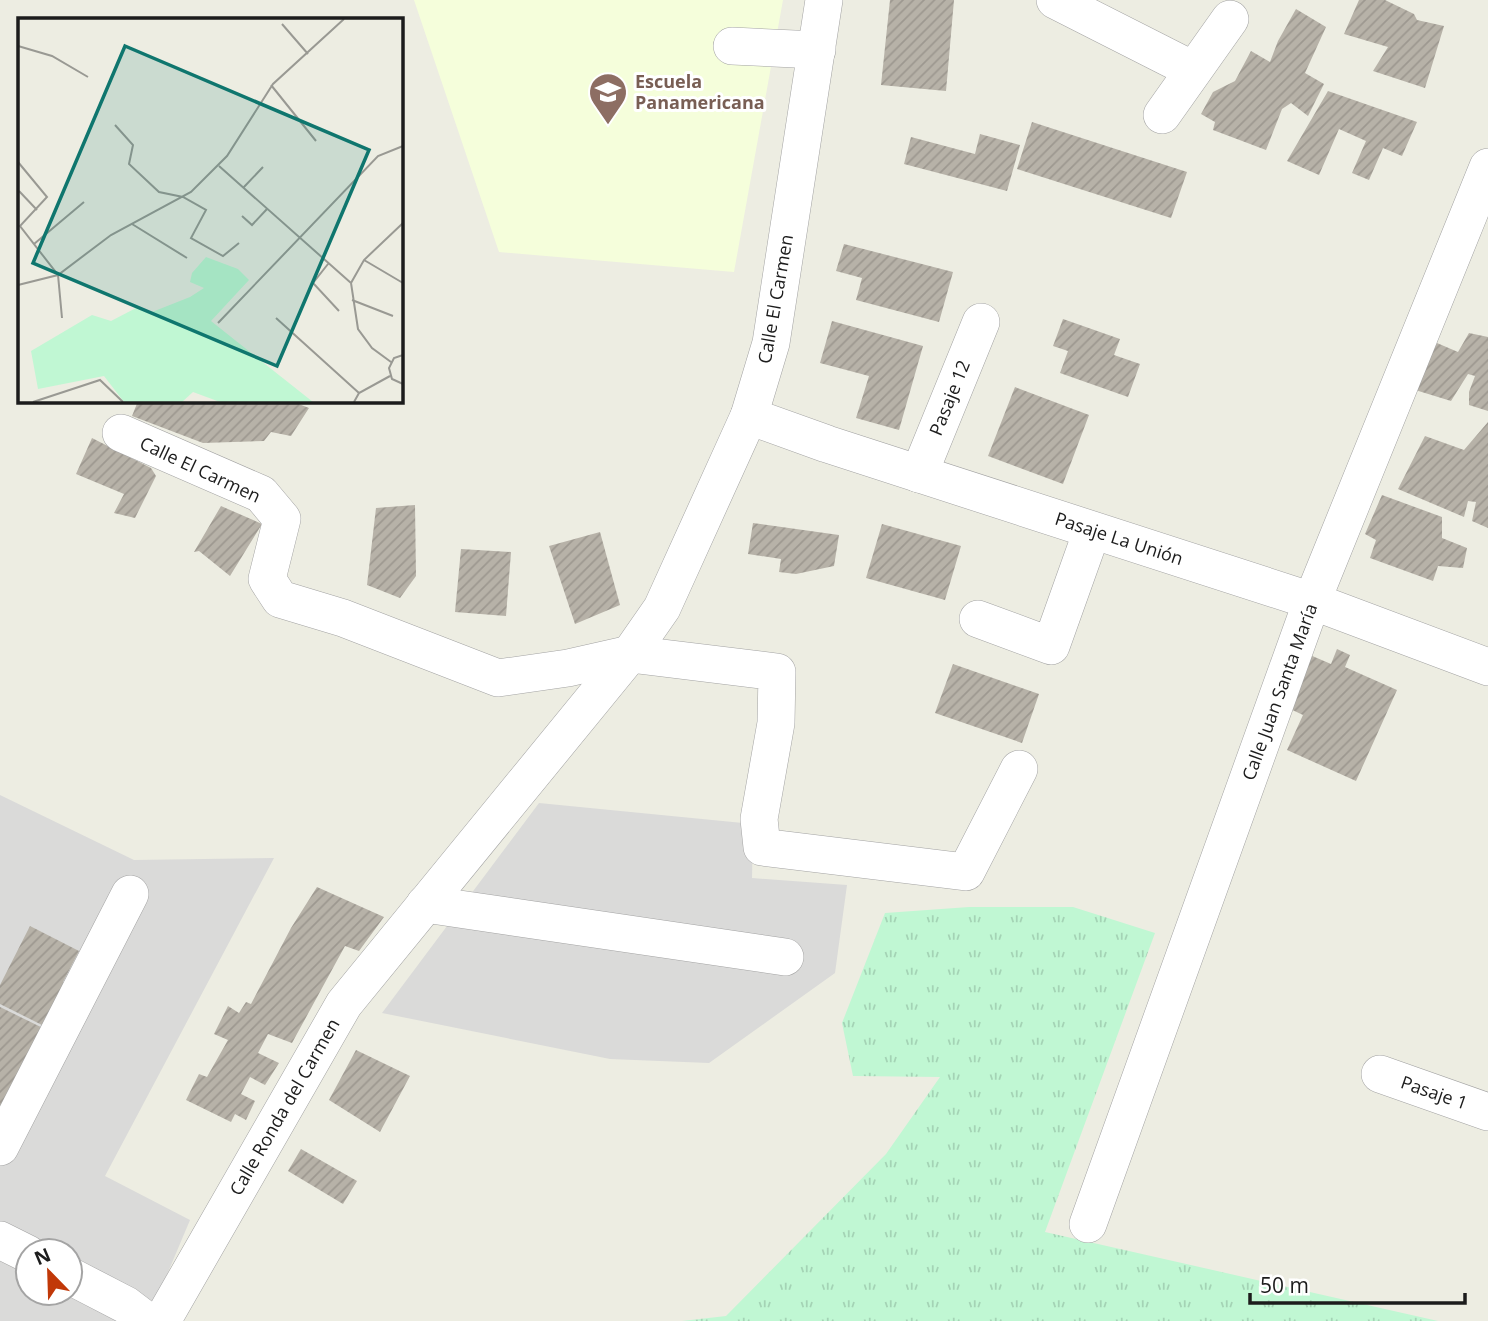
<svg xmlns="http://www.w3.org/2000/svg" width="1488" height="1321" font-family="'Open Sans',sans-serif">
<defs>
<pattern id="park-tufts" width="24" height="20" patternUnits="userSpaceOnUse" patternTransform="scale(1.75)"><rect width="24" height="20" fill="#c0f7d3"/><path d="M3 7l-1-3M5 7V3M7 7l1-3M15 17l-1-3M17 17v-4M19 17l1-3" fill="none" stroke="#a4d3b5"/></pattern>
<pattern id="building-hatch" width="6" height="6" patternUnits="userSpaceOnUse" patternTransform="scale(1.75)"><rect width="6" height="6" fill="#b7b2a8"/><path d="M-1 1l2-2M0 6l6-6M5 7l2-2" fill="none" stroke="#9d9890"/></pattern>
</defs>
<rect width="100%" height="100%" fill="#edede2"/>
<g fill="#dadad9" fill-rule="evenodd">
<path d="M0,795L134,860L274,858L105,1176L190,1220L158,1296L124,1321H0ZM28,1251H70V1293H28Z"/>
<path d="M539,803L753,824L752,878L847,885L835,973L709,1063L610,1059L382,1013Z"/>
</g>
<path fill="#f5fedb" d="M414,0H783L734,272L499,252Z"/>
<path fill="url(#park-tufts)" d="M969,907H1073L1155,933L1045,1232L1438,1321H682L726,1316L886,1154L940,1077L853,1076L842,1023L885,913Z"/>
<g fill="url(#building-hatch)">
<path d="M890,0H954L946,91L881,85Z"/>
<path d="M1359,0H1385L1414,14L1417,20L1444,26L1425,88L1373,71L1388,47L1344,34Z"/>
<path d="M1296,9L1326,27L1305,73L1324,84L1308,116L1291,103L1282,109L1266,150L1213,130L1215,122L1201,114L1213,92L1235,81L1251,51L1270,62L1278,41Z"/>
<path d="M1328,91L1417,122L1402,156L1383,148L1369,180L1352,173L1366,141L1339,129L1319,175L1287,161Z"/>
<path d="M1032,122L1187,172L1171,218L1017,169Z"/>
<path d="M980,134L1020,145L1007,191L904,164L911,137L975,154Z"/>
<path d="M844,244L953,272L939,322L856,300L862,278L836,271Z"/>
<path d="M1063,319L1120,339L1114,355L1140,364L1128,397L1060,373L1068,351L1053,346Z"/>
<path d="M832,321L923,346L899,430L856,418L869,376L820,363Z"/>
<path d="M1469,333L1488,337V411L1469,405V392L1475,376L1468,374L1451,401L1412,389L1437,343L1458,352Z"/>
<path d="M1015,387L1089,415L1063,484L988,456Z"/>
<path d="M138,401H291L309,408L291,436L271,432L264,441L203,443L132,416Z"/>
<path d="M1488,422V528L1472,521L1476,502L1468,501L1464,517L1398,489L1425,436L1464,450Z"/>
<path d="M92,438L151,468L156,476L135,518L114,513L124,494L76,474Z"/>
<path d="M1382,495L1442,517V538L1467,548L1463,568L1438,566L1433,581L1370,558L1376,540L1365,534Z"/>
<path d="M415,505L416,576L400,598L367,585L376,508Z"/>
<path d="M221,506L262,524L230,576L199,551L194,552Z"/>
<path d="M753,523L839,535L834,566L796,574L779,572L781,559L748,554Z"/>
<path d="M882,524L961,546L945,600L866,578Z"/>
<path d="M600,532L620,605L575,624L549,546Z"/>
<path d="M461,549L511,552L506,616L455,612Z"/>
<path d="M1337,649L1350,655L1345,667L1397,690L1356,781L1287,750L1303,715L1286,707L1310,655L1331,664Z"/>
<path d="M953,664L1039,694L1022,743L935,713Z"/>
<path d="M317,887L384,917L359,951L345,946L292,1043L268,1034L258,1053L279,1063L265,1085L250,1077L241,1094L255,1101L246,1120L235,1114L231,1122L186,1100L199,1074L207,1077L228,1040L214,1034L228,1006L239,1013L246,1002L251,1004L291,928Z"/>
<path d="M30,926L79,951L63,982L78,990L56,1032L0,1004V985Z"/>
<path d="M0,1007L53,1033L0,1138Z"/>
<path d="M356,1050L410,1076L380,1132L329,1100Z"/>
<path d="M301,1149L357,1181L343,1204L288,1171Z"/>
</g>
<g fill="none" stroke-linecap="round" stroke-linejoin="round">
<defs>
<g id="minor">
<path d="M1055,0L1193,70"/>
<path d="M732,46L817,50"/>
<path d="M1162,115L1230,19"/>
<path d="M749,416L827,444L1312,601L1488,667"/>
<path d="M121,433L261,494L282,519L267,579L280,599L343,618L498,678L568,668L630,654L777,672L776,723L759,819L762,847L966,872L1019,769"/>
<path d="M919,474L981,322"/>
<path d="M978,619L1051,646L1092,531"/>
<path d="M425,904L785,957"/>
<path d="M1380,1074L1488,1112"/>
<path d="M0,1147L130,894"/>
<path d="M1088,1224L1312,601L1488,167"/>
<path d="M0,1240L28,1254"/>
<path d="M70,1276L126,1305L147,1321"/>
<path d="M162,1321L344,1004L630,654L662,608L749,416L771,343L824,0"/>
</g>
</defs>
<use href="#minor" stroke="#a3a3a3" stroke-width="38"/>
<use href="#minor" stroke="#fff" stroke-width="37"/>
</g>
<defs>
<symbol id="school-pin" viewBox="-11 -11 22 30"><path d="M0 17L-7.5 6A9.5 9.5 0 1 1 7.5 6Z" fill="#8d6e63" stroke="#fff"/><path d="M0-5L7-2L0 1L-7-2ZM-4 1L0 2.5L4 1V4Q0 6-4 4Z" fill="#fff"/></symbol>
</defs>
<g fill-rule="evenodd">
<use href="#school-pin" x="586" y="70" width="44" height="60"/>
</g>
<g text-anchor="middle" stroke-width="6" stroke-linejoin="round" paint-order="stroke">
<g font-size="18" font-weight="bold" fill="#785e54" stroke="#fff" text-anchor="start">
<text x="635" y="88">Escuela<tspan x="635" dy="21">Panamericana</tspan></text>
</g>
<g font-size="18" fill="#1c1c1c" stroke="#fff">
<text transform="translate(776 299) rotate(-80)" y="6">Calle El Carmen</text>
<text transform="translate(950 398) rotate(-68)" y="6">Pasaje 12</text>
<text transform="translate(200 470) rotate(25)" y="6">Calle El Carmen</text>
<text transform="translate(1119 539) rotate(18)" y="6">Pasaje La Unión</text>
<text transform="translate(1280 692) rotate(-70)" y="6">Calle Juan Santa María</text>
<text transform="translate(1434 1093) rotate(19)" y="6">Pasaje 1</text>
<text transform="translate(285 1107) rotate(-60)" y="6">Calle Ronda del Carmen</text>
</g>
</g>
<g transform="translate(18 18)">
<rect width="385" height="385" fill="#edede2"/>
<path d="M188,239L220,251L231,262L193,303L295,384H202L175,374L164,384H106L86,358L20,371L13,333L74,297L93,303L118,290L134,294L172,279L186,270L172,264L174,255Z" fill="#c0f7d3"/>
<path fill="none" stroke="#999993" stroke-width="2" d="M264,6L290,36M0,28L34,38L70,59M253,67L298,123M97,107L115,127L111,146L141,174L165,179L188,192L173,220L205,238L221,225M0,144L29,179L2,208L40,257L44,300M201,148L333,265M225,170L245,149M1,173L19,192M224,198L234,207L249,191M114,206L169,240M16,226L66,184M346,242L385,265M310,246L295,265L321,293M0,267L40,257L93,217L173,174L209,138L255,66L326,1M334,282L375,298M258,300L341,375M200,305L360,138L385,128M385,337L376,340L371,350L374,361L385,366M373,344L354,330L340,311L333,265L346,242L385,205M15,384L82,362L105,384M336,384L341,375L372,358"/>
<path fill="#0f766e" fill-opacity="0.15" stroke="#0f766e" stroke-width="3.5" d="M107,28L351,132L259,348L15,245Z"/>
<rect width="385" height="385" fill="none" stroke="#1c1c1c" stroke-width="3.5"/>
</g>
<g transform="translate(49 1272) rotate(337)"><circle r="33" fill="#ffffff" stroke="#a4a4a4" stroke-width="2"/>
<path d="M0-5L12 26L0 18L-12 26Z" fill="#c13808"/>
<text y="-10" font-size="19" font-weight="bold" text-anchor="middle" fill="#1c1c1c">N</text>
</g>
<path d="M1250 1293v10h215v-10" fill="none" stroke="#1c1c1c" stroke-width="3.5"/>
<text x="1260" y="1293" font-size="21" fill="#1c1c1c" stroke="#ffffff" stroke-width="5" paint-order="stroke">50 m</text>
</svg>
